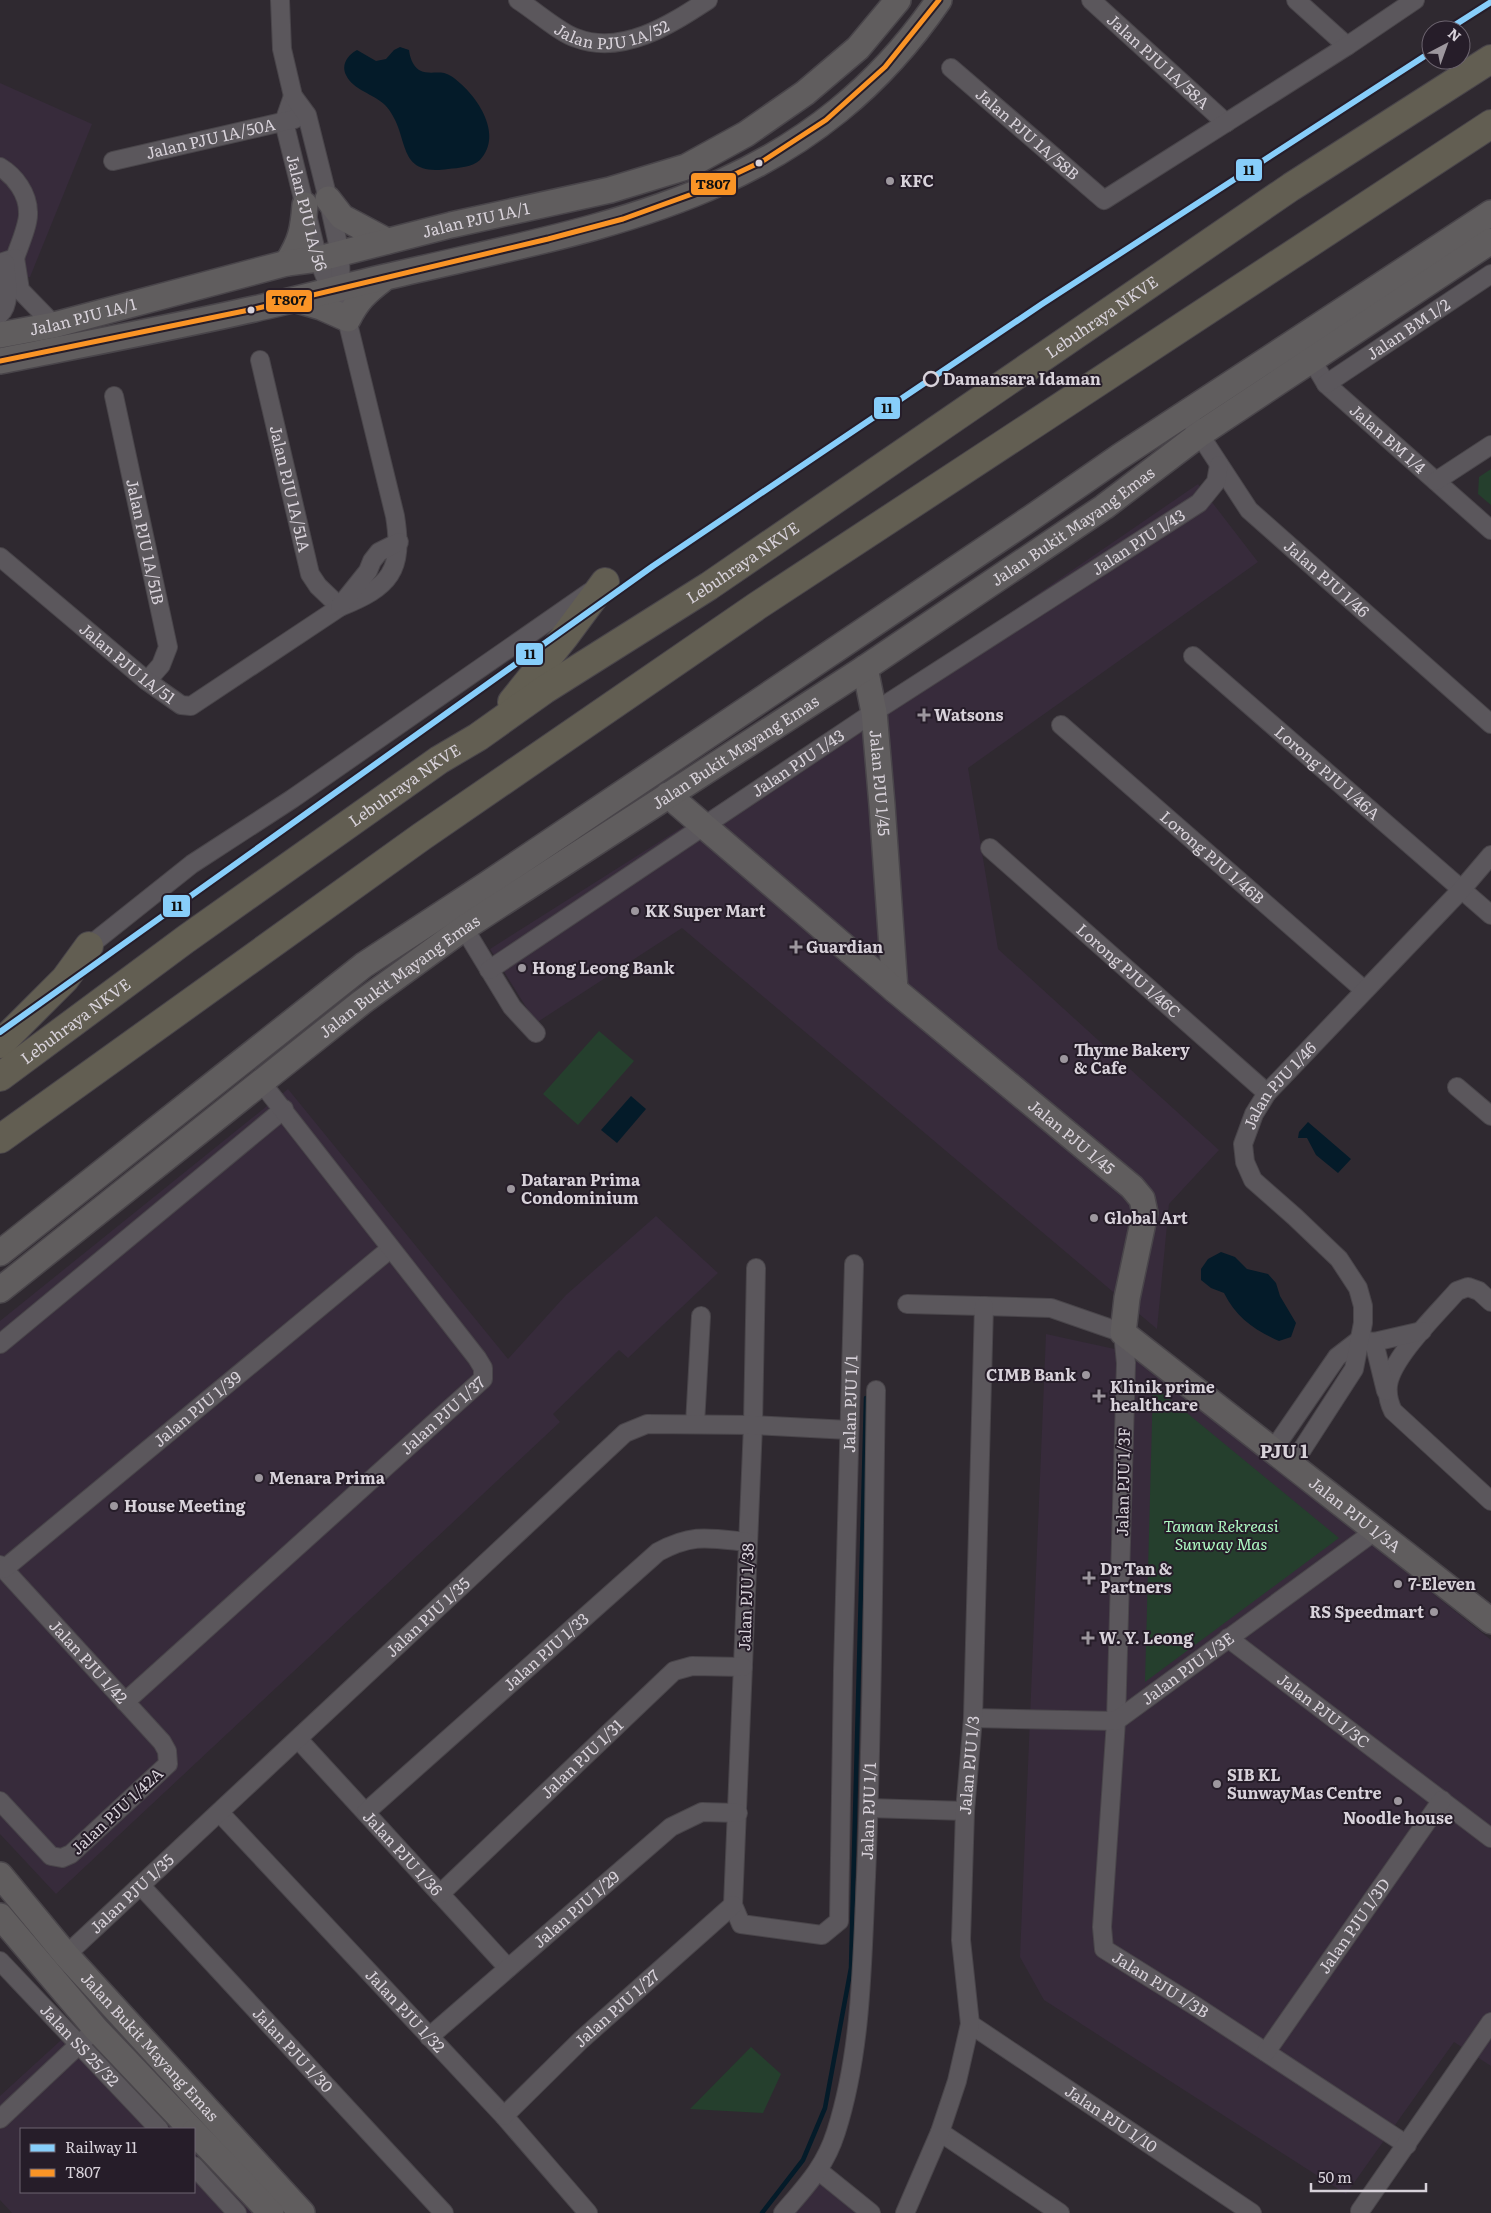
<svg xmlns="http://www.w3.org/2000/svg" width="1491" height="2213" font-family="Literata,serif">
<rect width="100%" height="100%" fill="#2f2930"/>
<g fill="#372b3b">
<path d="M0,83L92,124L30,277L0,281Z"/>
<path d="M1198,484L1258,562L968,768L998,949L1219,1150L1169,1204L1157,1329L682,928L536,1023L490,949L883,700Z"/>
<path d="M288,1089L508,1359L566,1295L656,1216L718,1273L628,1358L619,1350L553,1414L560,1422L56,1894L0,1834V1321Z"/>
<path d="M1046,1334L1133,1353L1491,1640V2066L1454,2042L1346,2194L1044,2000L1020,1957Z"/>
<path d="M83,2020L182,2129H21V2192H194V2143L258,2213H12L0,2200V2096Z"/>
<path d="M821,2181L861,2213H793Z"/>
</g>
<g fill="#253f2d">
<path d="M1491,469V505L1478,494L1479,477Z"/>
<path d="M599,1031L634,1061L578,1125L543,1094Z"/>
<path d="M1153,1385L1339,1538L1145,1682Z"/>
<path d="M751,2047L781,2074L763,2113L690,2109Z"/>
</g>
<g fill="#041b29">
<path d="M400,47L409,50C410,57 412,65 419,70C430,76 440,69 451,76C475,92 505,134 480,160C473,167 458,168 448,169C393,177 412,134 385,105C374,94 353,90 346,75C341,64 348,55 357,50L376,61L386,59L394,50Z"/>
<path d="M631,1096L646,1109L617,1143L601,1130Z"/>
<path d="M1308,1122L1351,1159L1338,1173L1316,1155L1307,1138H1298L1299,1132Z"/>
<path d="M1221,1252L1235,1257L1247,1269L1268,1274L1276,1283L1280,1296L1296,1323L1291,1337L1279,1341C1254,1330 1236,1317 1224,1293L1211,1288L1201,1280V1269L1208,1259Z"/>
</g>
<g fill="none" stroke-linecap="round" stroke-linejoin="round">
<path stroke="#041b29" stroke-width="4.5" d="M762,2213L803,2160L825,2108L851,1968L866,1398"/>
<defs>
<g id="street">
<path id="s1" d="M518,0C534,10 560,33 576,38C623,56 671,24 708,0"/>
<path id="s2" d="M1091,0L1226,123"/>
<path d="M1296,0L1347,46"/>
<path id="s3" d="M951,68L1104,200L1347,46L1415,0"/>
<path id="s4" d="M293,96L284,122L318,259L331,291L341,295"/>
<path id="s5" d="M113,161L295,119"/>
<path d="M0,167C15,176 28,194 28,212C29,224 19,246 15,258L0,263"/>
<path d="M15,258L20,290L54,325"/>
<path d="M0,314C12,303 6,277 5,263"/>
<path id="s6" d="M1306,350L1326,384L1491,530"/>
<path id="s7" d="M260,360L310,574L318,586L340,607"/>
<path id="s8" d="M1326,384L1491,274"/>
<path id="s9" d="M114,396L168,647L161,665L147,681"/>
<path id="s10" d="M1194,426L1249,510L1491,724"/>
<path d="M1436,481L1491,445"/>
<path id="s11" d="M0,557L147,681L181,705L191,706L340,607C390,587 404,571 395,516L341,295L340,253L328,199L307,115L293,96L282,49L280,0"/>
<path d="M340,606L368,571L372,561L379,552L399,542"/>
<path id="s12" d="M1193,656L1491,915"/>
<path id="s13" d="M1061,725L1364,990"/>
<path id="s14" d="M990,848L1267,1093"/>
<path d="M464,928L512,1007L536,1033"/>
<path d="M89,946L192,864L292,799L590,592"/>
<path id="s15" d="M489,970L874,712L1199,503L1216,482L1219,465"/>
<path d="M1457,1087L1491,1116"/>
<path id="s16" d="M756,1268L753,1425L733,1905L741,1924L822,1935L839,1921L843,1671L854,1264"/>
<path d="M1491,1302L1479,1291L1468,1287L1457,1291C1438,1313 1392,1357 1388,1385C1387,1394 1389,1403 1393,1411L1491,1501"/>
<path id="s17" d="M907,1304L1051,1308L1123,1333L1126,1363L1116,1721L1102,1927L1104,1949L1197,2007L1407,2145"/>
<path d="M1359,1340L1374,1342L1422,1331"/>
<path d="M1374,1342L1386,1391"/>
<path d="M0,1344L284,1109"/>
<path d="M695,1424L701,1316"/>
<path d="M1273,1450L1337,1357L1359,1340"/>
<path id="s18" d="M1292,1465L1354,1369L1363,1323V1306L1358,1288L1339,1259L1295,1217L1253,1180L1245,1162L1243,1144L1254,1114L1267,1093L1462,889L1491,855"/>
<path id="s19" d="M0,1565L162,1742L167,1751L168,1764L71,1854L62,1858L51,1856L0,1801"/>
<path id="s20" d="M4,1569L390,1249"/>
<path id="s21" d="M1228,1638L1491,1838"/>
<path id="s22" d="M125,1702L483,1379V1368L477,1358L261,1082"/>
<path id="s23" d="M973,1718L1116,1721L1375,1531"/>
<path id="s24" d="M298,1739L508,1968"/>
<path d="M869,1808L965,1811"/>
<path id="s25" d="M366,1812L658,1552C693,1533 709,1538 747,1542"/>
<path id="s26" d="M220,1813L504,2116L588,2213"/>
<path id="s27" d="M142,1887L444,2213"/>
<path id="s28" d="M440,1894L674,1671L692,1666L743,1667"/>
<path id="s29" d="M66,1955L625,1433L647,1424L753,1425L849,1430"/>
<path id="s30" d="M0,1961L159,2129"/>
<path id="s31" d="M970,2024L1252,2213"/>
<path id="s32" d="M429,2037L671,1827L702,1812L738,1813"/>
<path id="s33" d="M1266,2052L1442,1800"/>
<path id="s34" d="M504,2116L581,2040L733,1905"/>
<path d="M0,2119L87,2037"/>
<path d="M940,2132L1060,2213"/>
<path d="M194,2166L237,2213"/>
<path d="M819,2171L871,2213"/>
<path d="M1360,2211L1491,2022"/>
<path id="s35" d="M783,2213C806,2186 825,2167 836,2132C862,2051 862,1961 866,1877C873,1714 873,1552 876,1390"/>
<path id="s36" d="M905,2213L940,2132L957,2081L970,2024L961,1940L965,1811L973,1718L984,1306"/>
</g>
<g id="secondary">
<path d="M328,199L342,217L387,241"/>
<path d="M287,263C301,241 303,230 305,205"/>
<path d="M297,300L321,307L348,319C357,301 366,292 382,280"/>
<path id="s37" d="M0,335L54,325L287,263L318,259L451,225L610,190L686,167L746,134L805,93L858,48L898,0"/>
<path d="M0,361C85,344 170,328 254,309C300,299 345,286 390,276C607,225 803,199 939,0"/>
<path id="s38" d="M865,668L874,712L882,805L895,990"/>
<path id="s39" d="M668,795L895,990L1132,1187L1142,1199L1145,1213L1127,1298L1123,1333L1491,1621"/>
<path d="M0,1253L364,965L486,885L1031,518L1119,457L1491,213"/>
<path id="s40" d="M0,1290L362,1002L464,928L865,668L1104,507L1200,434L1491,241"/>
<path id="s41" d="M0,1875L66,1955L302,2213"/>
<path d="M0,1916L96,2029L191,2129"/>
<path d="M194,2132L271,2213"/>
</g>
<g id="highway">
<path d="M512,702L565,636L605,582"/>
<path d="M0,1044L65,979L89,946"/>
<path id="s42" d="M0,1077L186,939L439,760L478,737L544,690L709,586L1291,187L1491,59"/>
<path d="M0,1139L421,837L757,606L1491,124"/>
</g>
</defs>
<use href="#street" stroke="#49454a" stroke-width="20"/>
<use href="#secondary" stroke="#49454a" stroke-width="28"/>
<use href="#highway" stroke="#49454a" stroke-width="30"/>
<use href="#street" stroke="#5b575c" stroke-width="18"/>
<use href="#secondary" stroke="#605d5e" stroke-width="25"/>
<use href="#highway" stroke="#625e52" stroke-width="28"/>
<defs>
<path id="bus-1" d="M0,361L254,309L548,239L623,219L695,193L763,161L826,120L885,67L939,0"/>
</defs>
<use href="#bus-1" stroke="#261d29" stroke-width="9"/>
<use href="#bus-1" stroke="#fa9426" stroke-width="5"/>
<defs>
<g id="rail-1">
<path d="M1447,30L1491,2"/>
<path d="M0,1032L653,566L1042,304L1431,52"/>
</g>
</defs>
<use href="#rail-1" stroke="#261d29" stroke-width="10"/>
<use href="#rail-1" stroke="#87cefa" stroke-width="6"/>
</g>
<g fill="#d8d2da" stroke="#261d29" stroke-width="2">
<circle cx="759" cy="163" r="4.5"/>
<circle cx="251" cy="310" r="4.5"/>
</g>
<g fill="#9d979e" stroke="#261d29" stroke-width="2">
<circle cx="890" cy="181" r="5"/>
<path d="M921.5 707.5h5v5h5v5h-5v5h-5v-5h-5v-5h5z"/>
<circle cx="635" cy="911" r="5"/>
<path d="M793.5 939.5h5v5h5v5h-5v5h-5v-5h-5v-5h5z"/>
<circle cx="522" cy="968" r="5"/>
<circle cx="1064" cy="1059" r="5"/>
<circle cx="511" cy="1189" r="5"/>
<circle cx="1094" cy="1218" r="5"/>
<circle cx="1086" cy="1375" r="5"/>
<path d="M1096.5 1388.5h5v5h5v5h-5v5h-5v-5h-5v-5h5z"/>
<circle cx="259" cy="1478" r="5"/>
<circle cx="114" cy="1506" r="5"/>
<path d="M1086.5 1570.5h5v5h5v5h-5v5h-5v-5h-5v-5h5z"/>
<circle cx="1398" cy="1584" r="5"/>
<circle cx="1434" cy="1612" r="5"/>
<path d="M1085.5 1630.5h5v5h5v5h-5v5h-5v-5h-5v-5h5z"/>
<circle cx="1217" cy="1784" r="5"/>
<circle cx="1398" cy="1801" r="5"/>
</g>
<circle fill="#261d29" stroke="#d8d2da" stroke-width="2.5" cx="931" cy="379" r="7"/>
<g text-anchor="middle" stroke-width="4" stroke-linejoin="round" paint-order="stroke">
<g font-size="16" fill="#d8d2da" stroke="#261d29">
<text dy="6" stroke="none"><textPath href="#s1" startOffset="106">Jalan PJU 1A/52</textPath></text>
<text dy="6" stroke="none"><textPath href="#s2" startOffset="91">Jalan PJU 1A/58A</textPath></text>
<text dy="6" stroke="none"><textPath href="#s3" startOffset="101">Jalan PJU 1A/58B</textPath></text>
<text dy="6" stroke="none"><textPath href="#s5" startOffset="100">Jalan PJU 1A/50A</textPath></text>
<text dy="6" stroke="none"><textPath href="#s4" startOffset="121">Jalan PJU 1A/56</textPath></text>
<text dy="6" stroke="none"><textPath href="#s37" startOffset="490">Jalan PJU 1A/1</textPath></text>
<text dy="6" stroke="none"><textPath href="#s37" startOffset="85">Jalan PJU 1A/1</textPath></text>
<text dy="6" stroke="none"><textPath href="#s42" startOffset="1339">Lebuhraya NKVE</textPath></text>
<text dy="6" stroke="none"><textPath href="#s8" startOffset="99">Jalan BM 1/2</textPath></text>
<text dy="6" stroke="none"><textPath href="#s6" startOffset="122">Jalan BM 1/4</textPath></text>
<text dy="6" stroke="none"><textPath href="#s7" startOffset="132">Jalan PJU 1A/51A</textPath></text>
<text dy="6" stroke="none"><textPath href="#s40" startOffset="1318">Jalan Bukit Mayang Emas</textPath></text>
<text dy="6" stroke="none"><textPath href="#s9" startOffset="149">Jalan PJU 1A/51B</textPath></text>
<text dy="6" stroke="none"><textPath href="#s15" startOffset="778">Jalan PJU 1/43</textPath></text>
<text dy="6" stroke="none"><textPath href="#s42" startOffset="904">Lebuhraya NKVE</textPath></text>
<text dy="6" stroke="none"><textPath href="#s10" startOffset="204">Jalan PJU 1/46</textPath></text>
<text dy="6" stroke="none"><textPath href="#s11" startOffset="166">Jalan PJU 1A/51</textPath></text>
<text dy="6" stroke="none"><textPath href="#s40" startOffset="912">Jalan Bukit Mayang Emas</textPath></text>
<text dy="6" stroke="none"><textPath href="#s15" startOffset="372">Jalan PJU 1/43</textPath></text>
<text dy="6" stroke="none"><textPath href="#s12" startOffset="178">Lorong PJU 1/46A</textPath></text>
<text dy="6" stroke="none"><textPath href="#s38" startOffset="116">Jalan PJU 1/45</textPath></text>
<text dy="6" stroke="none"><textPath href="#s42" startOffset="499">Lebuhraya NKVE</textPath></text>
<text dy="6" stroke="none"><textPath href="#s13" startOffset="201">Lorong PJU 1/46B</textPath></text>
<text dy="6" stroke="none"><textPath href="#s14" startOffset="185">Lorong PJU 1/46C</textPath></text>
<text dy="6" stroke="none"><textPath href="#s40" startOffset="508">Jalan Bukit Mayang Emas</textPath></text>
<text dy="6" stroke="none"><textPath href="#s42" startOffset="94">Lebuhraya NKVE</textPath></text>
<text dy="6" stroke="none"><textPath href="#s18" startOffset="456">Jalan PJU 1/46</textPath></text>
<text dy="6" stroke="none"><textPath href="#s39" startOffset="529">Jalan PJU 1/45</textPath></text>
<text dy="6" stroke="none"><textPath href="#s16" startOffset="1279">Jalan PJU 1/1</textPath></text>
<text dy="6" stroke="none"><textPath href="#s20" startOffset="251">Jalan PJU 1/39</textPath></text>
<text dy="6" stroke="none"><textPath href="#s22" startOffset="428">Jalan PJU 1/37</textPath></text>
<text transform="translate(1123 1482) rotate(-89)" y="6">Jalan PJU 1/3F</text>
<text dy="6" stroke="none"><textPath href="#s39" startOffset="1054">Jalan PJU 1/3A</textPath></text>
<text transform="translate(746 1597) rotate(-88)" y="6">Jalan PJU 1/38</text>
<text dy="6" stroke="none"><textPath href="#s29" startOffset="495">Jalan PJU 1/35</textPath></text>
<text dy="6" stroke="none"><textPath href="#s25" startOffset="241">Jalan PJU 1/33</textPath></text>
<text dy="6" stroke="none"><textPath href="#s19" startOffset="131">Jalan PJU 1/42</textPath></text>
<text dy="6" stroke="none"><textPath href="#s23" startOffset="232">Jalan PJU 1/3E</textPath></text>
<text dy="6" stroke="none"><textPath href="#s21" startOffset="120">Jalan PJU 1/3C</textPath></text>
<text dy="6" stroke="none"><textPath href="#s28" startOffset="196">Jalan PJU 1/31</textPath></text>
<text dy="6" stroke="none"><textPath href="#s36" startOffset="460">Jalan PJU 1/3</textPath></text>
<text transform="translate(117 1811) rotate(-43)" y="6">Jalan PJU 1/42A</text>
<text dy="6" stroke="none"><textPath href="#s35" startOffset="421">Jalan PJU 1/1</textPath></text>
<text dy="6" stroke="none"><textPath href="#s24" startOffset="155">Jalan PJU 1/36</textPath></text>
<text dy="6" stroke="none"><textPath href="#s29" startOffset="90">Jalan PJU 1/35</textPath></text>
<text dy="6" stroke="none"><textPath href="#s32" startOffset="195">Jalan PJU 1/29</textPath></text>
<text dy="6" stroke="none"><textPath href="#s33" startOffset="154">Jalan PJU 1/3D</textPath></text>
<text dy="6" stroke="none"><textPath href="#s17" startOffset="904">Jalan PJU 1/3B</textPath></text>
<text dy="6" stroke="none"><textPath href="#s34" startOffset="156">Jalan PJU 1/27</textPath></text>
<text dy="6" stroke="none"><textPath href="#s26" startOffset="271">Jalan PJU 1/32</textPath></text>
<text dy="6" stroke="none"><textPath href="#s30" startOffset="116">Jalan SS 25/32</textPath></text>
<text dy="6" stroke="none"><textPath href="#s41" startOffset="228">Jalan Bukit Mayang Emas</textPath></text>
<text dy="6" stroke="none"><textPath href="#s27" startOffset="222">Jalan PJU 1/30</textPath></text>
<text dy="6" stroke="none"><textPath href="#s31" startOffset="170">Jalan PJU 1/10</textPath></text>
</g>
<g font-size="16" font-weight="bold" fill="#d8d2da" stroke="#261d29" text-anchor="start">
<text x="900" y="187">KFC</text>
<text x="934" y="721">Watsons</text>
<text x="645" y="917">KK Super Mart</text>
<text x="806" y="953">Guardian</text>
<text x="532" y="974">Hong Leong Bank</text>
<text x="1074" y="1056">Thyme Bakery<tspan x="1074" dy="18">&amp; Cafe</tspan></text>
<text x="521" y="1186">Dataran Prima<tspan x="521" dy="18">Condominium</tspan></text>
<text x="1104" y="1224">Global Art</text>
<text x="1076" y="1381" text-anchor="end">CIMB Bank</text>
<text x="1110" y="1393">Klinik prime<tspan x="1110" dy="18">healthcare</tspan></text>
<text x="269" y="1484">Menara Prima</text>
<text x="124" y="1512">House Meeting</text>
<text x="1100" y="1575">Dr Tan &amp;<tspan x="1100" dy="18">Partners</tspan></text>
<text x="1408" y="1590">7-Eleven</text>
<text x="1424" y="1618" text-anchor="end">RS Speedmart</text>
<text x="1099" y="1644">W. Y. Leong</text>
<text x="1227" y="1781">SIB KL<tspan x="1227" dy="18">SunwayMas Centre</tspan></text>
<text x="1398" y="1824" text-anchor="middle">Noodle house</text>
</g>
<g font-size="16" font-weight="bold" fill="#d8d2da" stroke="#261d29" text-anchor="start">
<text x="943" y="385">Damansara Idaman</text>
</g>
<g font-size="16" font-style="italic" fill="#adf9c2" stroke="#261d29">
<text x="1221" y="1532">Taman Rekreasi<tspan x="1221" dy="18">Sunway Mas</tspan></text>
</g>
<g font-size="19" font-weight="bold" fill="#d8d2da" stroke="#261d29">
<text x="1284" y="1458">PJU 1</text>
</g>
</g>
<g stroke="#261d29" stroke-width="2">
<rect x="1235" y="158" width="28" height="24" rx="5" fill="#87cefa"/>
<rect x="690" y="172" width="47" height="24" rx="5" fill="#fa9426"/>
<rect x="265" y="289" width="48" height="24" rx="5" fill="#fa9426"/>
<rect x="873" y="396" width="28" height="24" rx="5" fill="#87cefa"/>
<rect x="515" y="642" width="29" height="24" rx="5" fill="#87cefa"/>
<rect x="162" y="894" width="29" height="24" rx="5" fill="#87cefa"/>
</g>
<g font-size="14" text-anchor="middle" font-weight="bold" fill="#111">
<text x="1249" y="175">11</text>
<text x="713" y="189">T807</text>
<text x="289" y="305">T807</text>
<text x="887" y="413">11</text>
<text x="530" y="659">11</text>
<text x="177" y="911">11</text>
</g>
<rect x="20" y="2128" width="175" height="65" fill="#261d29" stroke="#6d6570"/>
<rect x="30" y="2144" width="25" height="8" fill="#87cefa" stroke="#6d6570"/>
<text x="65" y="2153" font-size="15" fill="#d8d2da">Railway 11</text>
<rect x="30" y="2169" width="25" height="8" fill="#fa9426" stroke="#6d6570"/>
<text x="65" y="2178" font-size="15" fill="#d8d2da">T807</text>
<g transform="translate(1446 45) rotate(41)"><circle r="24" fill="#261d29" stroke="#6d6570"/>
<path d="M0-4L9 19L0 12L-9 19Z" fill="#9d979e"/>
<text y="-8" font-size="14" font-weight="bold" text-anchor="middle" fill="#d8d2da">N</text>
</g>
<path d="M1311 2183v8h115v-8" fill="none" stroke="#d8d2da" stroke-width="2.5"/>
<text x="1318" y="2183" font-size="15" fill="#d8d2da" stroke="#261d29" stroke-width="4" paint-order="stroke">50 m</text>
</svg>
